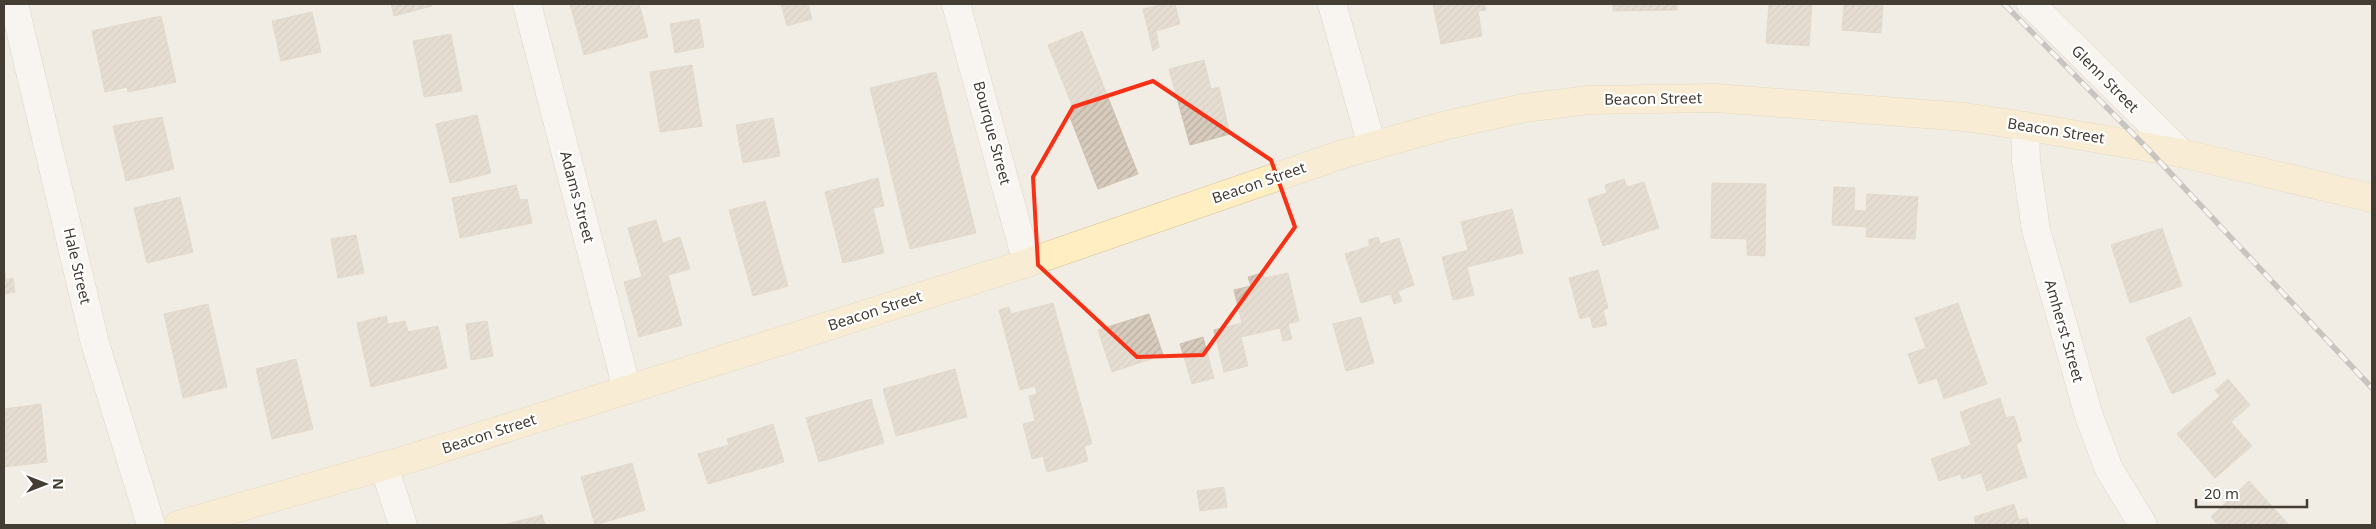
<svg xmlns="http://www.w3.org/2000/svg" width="2376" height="529" font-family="'Noto Sans',sans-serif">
<defs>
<pattern id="building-hatch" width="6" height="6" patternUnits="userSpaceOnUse" patternTransform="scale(1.25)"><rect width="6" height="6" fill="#d6cbbd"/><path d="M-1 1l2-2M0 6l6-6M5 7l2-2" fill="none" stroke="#b9afa3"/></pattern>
</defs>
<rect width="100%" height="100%" fill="#f2ede4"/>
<g fill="url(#building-hatch)" stroke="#cec0ad">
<path d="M391,4H431L432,6L394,16Z"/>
<path d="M570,4H639L648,37L584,55Z"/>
<path d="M781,4H808L812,19L787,26Z"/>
<path d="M1165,4H1175L1180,24L1156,31L1159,47L1153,51L1143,9Z"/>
<path d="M1433,4H1484L1486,10L1478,11L1482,36L1441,44Z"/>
<path d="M1613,4H1677V10L1613,11Z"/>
<path d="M1769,4H1812L1809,46L1766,43Z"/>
<path d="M1844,4H1883L1881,33L1842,30Z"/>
<path d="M312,12L321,52L281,61L272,21Z"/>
<path d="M161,16L176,82L128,92L127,87L105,92L92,31Z"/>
<path d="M699,19L704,47L675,53L670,24Z"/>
<path d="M1082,31L1138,174L1098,189L1068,112L1074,110L1048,45Z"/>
<path d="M451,34L462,91L424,97L413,41Z"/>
<path d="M1204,60L1211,89L1219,87L1230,134L1190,145L1169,69Z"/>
<path d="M692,65L702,126L660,132L650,72Z"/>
<path d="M936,72L976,233L910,249L870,88Z"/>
<path d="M477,115L491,173L450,183L436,124Z"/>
<path d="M162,117L174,169L126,181L113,126Z"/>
<path d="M773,118L780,156L743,163L736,125Z"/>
<path d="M878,178L884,206L873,208L884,253L843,263L825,192Z"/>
<path d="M1624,179L1627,187L1644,182L1659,228L1603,246L1588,199L1607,193L1605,185Z"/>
<path d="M1712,183L1766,184L1765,256L1747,255V239L1711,238Z"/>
<path d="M516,185L520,200L527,199L532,223L460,238L452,198Z"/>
<path d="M1834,187L1855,188L1854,210L1866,211L1867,194L1918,197L1915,239L1866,237L1867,227L1832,225Z"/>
<path d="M180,197L193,252L147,263L134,208Z"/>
<path d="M765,201L788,286L753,296L729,210Z"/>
<path d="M1512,209L1523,253L1467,267L1474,295L1453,300L1442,257L1468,250L1461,222Z"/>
<path d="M656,220L663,243L680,237L690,269L668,275L682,325L639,337L624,282L642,277L628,228Z"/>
<path d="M2162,228L2182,286L2130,303L2111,245Z"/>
<path d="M356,235L364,273L338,278L331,239Z"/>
<path d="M1378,237L1380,244L1399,238L1414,285L1398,291L1402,301L1394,304L1391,294L1361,303L1345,254L1370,246L1368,240Z"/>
<path d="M4,268L6,280L13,278L15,292L4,294Z"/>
<path d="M1598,270L1608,308L1603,310L1607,325L1593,328L1590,316L1580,319L1569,278Z"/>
<path d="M1262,273L1264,278L1288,273L1299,321L1288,324L1292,339L1283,341L1280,328L1241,337L1248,366L1224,372L1214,330L1242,323L1234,290L1251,286L1248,277Z"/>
<path d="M1053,303L1092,444L1084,446L1088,461L1047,472L1043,456L1032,459L1023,424L1035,421L1029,396L1037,394L1035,386L1020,390L999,310L1009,307L1011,314Z"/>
<path d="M1958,303L1987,384L1944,399L1937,378L1919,384L1908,354L1926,348L1915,318Z"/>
<path d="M208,304L227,387L183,398L164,314Z"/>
<path d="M1149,314L1163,355L1112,372L1098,330Z"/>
<path d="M386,316L388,324L405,321L408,332L438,326L447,368L371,387L357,323Z"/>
<path d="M1361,317L1374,363L1346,371L1333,324Z"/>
<path d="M2190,317L2216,374L2172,394L2146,338Z"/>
<path d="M487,321L493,356L471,360L466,324Z"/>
<path d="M1203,337L1214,378L1192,384L1180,344Z"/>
<path d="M296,359L313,429L272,439L256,369Z"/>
<path d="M955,369L967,417L896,436L883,389Z"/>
<path d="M2228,379L2250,405L2231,422L2252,446L2215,478L2177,434L2220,396L2215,390Z"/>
<path d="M2000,398L2006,418L2014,416L2022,441L2016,444L2027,477L1987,491L1981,473L1962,479L1960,474L1939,481L1931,459L1971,445L1960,412Z"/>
<path d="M871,399L884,443L819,462L806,418Z"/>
<path d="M41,404L47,462L4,467V409Z"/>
<path d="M773,424L784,462L708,484L698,454L729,445L727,439Z"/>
<path d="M632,463L645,510L595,525L581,477Z"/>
<path d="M2249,481L2289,525H2218L2211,517Z"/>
<path d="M1224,487L1227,507L1200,511L1197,491Z"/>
<path d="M2014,504L2019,520L2027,518L2029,525H1976L1974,517Z"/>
<path d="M542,515L545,525H503Z"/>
</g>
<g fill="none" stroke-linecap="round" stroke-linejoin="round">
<defs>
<g id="minor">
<path d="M14,4L95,343L151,525"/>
<path d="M527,4L627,389"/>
<path d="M956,4L1027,263"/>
<path d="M1332,4L1372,146"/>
<path d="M2031,4L2181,153"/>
<path d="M2025,126L2026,161L2036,230L2089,416L2109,469L2143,525"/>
<path d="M384,466L403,525"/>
</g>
<path id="secondary" d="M178,525L412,458L1027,263L1343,154L1447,125L1524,108L1589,100L1715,98L1965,117L2025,126L2181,153L2372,198"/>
</defs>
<use href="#minor" stroke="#c0b8aa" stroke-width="29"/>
<use href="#secondary" stroke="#d2c094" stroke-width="29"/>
<use href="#minor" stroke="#fff" stroke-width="28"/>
<use href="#secondary" stroke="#feeec2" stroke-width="28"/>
<defs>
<path id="rail" d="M2004,4L2146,147L2372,388"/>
</defs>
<use href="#rail" stroke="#949494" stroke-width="5.5"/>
<use href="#rail" stroke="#fff" stroke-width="4" stroke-dasharray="11" stroke-linecap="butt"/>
</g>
<path d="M0 0H2376V529H0ZM1153,81L1271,160L1295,227L1203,355L1137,357L1038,265L1033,177L1073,107Z" fill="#f2ede4" fill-opacity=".55" fill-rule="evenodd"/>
<path fill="none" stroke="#f73116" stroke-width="4" stroke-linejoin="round" d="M1153,81L1271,160L1295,227L1203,355L1137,357L1038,265L1033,177L1073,107Z"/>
<g text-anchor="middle" stroke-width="4.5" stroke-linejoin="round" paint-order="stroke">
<g font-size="15" fill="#443d34" stroke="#fff">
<text transform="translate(2105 79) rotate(45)" y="5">Glenn Street</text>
<text transform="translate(1653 99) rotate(-1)" y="5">Beacon Street</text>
<text transform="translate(2056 131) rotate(9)" y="5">Beacon Street</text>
<text transform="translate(992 133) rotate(75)" y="5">Bourque Street</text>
<text transform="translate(1259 183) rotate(-19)" y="5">Beacon Street</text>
<text transform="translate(577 197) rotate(75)" y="5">Adams Street</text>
<text transform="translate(77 266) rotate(77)" y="5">Hale Street</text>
<text transform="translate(875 311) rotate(-18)" y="5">Beacon Street</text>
<text transform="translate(2064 331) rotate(74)" y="5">Amherst Street</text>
<text transform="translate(489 434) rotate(-18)" y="5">Beacon Street</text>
</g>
</g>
<rect width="2376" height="529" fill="none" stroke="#443d34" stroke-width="10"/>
<g transform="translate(45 484) rotate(90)" stroke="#ffffff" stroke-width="4" paint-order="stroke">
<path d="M0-4L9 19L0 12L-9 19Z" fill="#443d34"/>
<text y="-8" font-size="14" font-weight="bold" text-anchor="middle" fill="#443d34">N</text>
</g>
<path d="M2196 499v8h111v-8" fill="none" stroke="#443d34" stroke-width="2.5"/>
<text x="2204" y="499" font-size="15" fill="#443d34" stroke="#ffffff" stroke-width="4" paint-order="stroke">20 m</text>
</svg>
